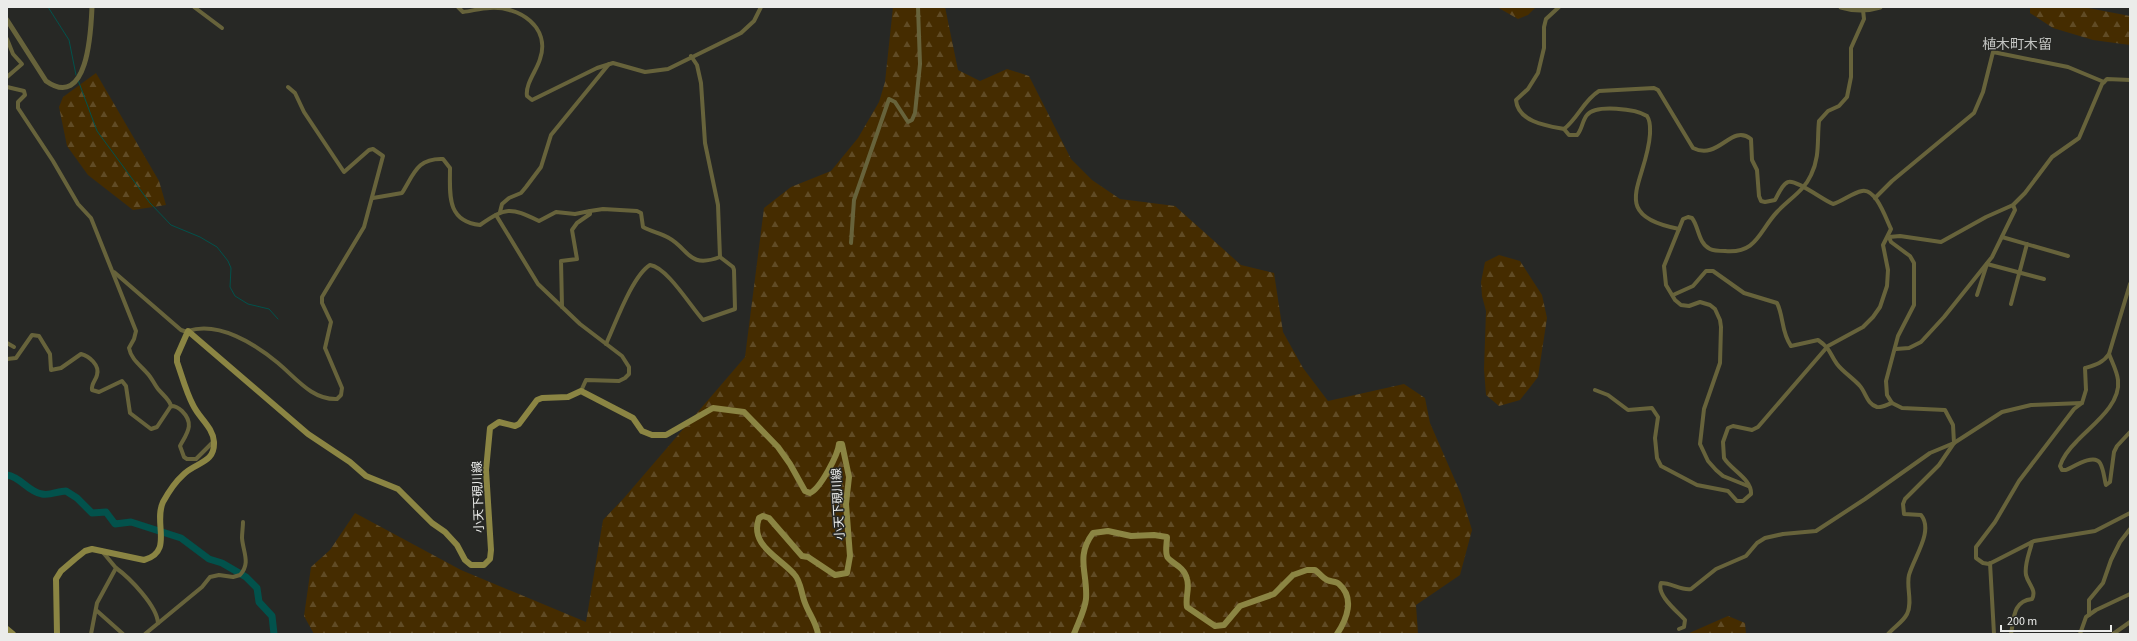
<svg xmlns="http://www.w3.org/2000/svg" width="2137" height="641" font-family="'Source Sans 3','Noto Sans JP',sans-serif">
<defs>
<pattern id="forest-firs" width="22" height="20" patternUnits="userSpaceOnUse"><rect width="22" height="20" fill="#452c00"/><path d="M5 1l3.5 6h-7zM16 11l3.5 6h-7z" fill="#604b25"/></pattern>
</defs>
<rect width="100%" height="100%" fill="#272825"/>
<g fill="url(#forest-firs)">
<path d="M893,7H945L958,70L980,81L1007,69L1029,76L1071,159L1092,180L1120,199L1175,206L1241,265L1274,273L1283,332L1303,368L1328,401L1404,384L1425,398L1430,423L1461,494L1472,530L1460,575L1416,605L1418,634H314L304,616L311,567L330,550L355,513L461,570L586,622L603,520L624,498L745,357L764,208L791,187L831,171L858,138L879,102L885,82Z"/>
<path d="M1497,7H1536L1528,15L1518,19Z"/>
<path d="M2030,7H2083L2130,16V45L2093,40L2053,28L2030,13Z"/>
<path d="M96,73L159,181L166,205L133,210L88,175L67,146L59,107L63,97Z"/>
<path d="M1499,255L1520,261L1542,295L1547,318L1538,377L1520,400L1499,406L1486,395L1484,369L1486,311L1482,296L1481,282L1485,262Z"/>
<path d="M1728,616L1745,623L1746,634H1687Z"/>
</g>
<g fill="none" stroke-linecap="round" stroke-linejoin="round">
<g stroke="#02524c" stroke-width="1">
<path d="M48,7L69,40L76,75"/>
<path d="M78,80L97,131L150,203L171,225L200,237L217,247L228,261L231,268L230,287L235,296L248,304L269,309L278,319"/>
</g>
<path stroke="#02524c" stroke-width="7" d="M7,475C21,477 28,492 42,494C50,496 58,491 66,491L77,498L92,513L106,512L115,524L131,522L181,538L209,559L222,563L246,577L257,588L259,602L272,616L274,634"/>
<g stroke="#67633b" stroke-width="4">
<path d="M194,7L222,28"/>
<path d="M458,7L463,12C472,11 481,8 490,8C519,6 551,27 540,59C537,70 525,84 527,96L532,100L597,68L613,63L645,72L668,69L741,33L754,21L761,7"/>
<path d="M1559,7L1546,19L1544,27V48L1538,73L1528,89L1516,100C1518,122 1547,126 1564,129C1578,118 1584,100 1599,91L1654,88L1658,90L1693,148C1719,161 1731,123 1751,139L1752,160L1757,170L1759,196L1761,201L1765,202L1775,200C1778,195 1782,184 1788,182C1796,179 1823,200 1833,204C1843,201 1852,193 1862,191C1876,188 1886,219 1891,229L1883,245L1888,270L1887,286L1880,307L1873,317L1863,327L1828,346L1758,427L1752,430L1733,426L1728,428L1723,442L1724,458C1731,470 1752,479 1751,494L1743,501H1737L1728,491L1697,485L1661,466L1657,458L1655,438L1658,417L1652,408L1628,410L1608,395L1595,390"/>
<path d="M7,39L13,54L22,64L7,77"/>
<path d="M7,87L24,91L25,95L18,102V108L53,161L78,204L91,218L136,331L134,339L129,348C131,359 140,365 147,373C152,378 154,384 158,389C162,394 170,400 171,406"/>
<path d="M1564,129L1569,135H1577C1582,130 1582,121 1587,115C1596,104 1636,109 1647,116C1651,122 1650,128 1650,134C1647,182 1606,215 1679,229"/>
<path d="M373,198L402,193C414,174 417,158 443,159L450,168C450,194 446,221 480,225C506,207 510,207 539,221L556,212L575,214L590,211V214L577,223L572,230L577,259L561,261L562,307"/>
<path d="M1875,198L1892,181L1974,113L1983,92L1993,52L2068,67L2104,82"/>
<path d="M590,211L603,209L637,211L641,213L643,227C652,232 661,233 669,238C689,249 688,269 720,257"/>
<path d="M500,212L502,204L509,198L521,193L526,187L541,167L551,135L609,64"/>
<path d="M496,215L538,284L580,324L622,356L629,367V374L625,378L619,381L586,380L581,391"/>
<path d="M1889,237L1900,236L1941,242L1986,217L2013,205L2025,193L2052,157L2079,138L2102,84L2107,79L2130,80"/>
<path d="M1889,237L1891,242L1910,256L1914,263V305L1898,336L1886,381L1887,395L1892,403L1902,408L1945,410L1953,425L1954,443"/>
<path d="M2002,237L2068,256"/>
<path d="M851,243L854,200L889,99L895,102L908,122L912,120L915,113L920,64L918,7"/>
<path d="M1987,264L2044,279"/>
<path d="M114,272L181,330L187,332"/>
<path d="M2130,284L2109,354C2103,363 2095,365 2085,368L2086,390L2082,403L2074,409L2019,481L1995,522L1976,547V558L1983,563L1989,564L2034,541L2095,531L2130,513"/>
<path d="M1673,295L1693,286L1706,271H1713L1744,293L1777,303C1784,317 1781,332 1791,346L1818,340C1831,349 1829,353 1837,364C1843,372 1853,378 1860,386C1866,393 1867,404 1877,407C1882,408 1888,404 1892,403"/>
<path d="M1977,295L1987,264"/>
<path d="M2011,304L2027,244"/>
<path d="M188,331C219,321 255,344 278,363C296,378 312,400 337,399L341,395L342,388L325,348L331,322L322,303V297L364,227L383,156L373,149L369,150L344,172L304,112L295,93L288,87"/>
<path d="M7,343L14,347"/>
<path d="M606,344C615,325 632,276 650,265C667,267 691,307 703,320L735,309L734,270L733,267L720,257L718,205L705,143L701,83L697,65L691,56"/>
<path d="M1896,349L1909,348L1921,342L1944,317L1992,257L2015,210L2013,205"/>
<path d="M2109,354C2112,362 2117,371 2118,380C2121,405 2092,425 2077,441C2070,448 2063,456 2060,466L2062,470H2066C2073,467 2094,453 2100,463C2104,470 2104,478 2106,485L2110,482L2114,452L2117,446L2130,432"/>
<path d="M7,359L16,358L32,335L39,336L50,354L51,370L61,368L81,354C89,356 100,365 97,375C96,380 91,384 92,390L99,392L122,381L126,386L130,413L151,429L157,427L171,406C176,406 179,408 182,411C195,424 187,433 180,446L184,457L187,459H196L214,441"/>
<path d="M1748,486L1723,476L1716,470L1708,461L1700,444L1704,409L1720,363L1721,327L1720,320L1715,309L1710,305L1700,302L1689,306L1681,305L1675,300L1666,285L1664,266L1683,219L1688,217L1692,218C1699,227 1698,243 1710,249C1714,251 1720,251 1725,251C1757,254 1759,231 1777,212C1789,199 1804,191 1811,175C1820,157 1817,140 1819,121L1828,111L1839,106L1847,97L1851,77V48L1864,19L1863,10"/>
<path d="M1990,563L1994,634"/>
<path d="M116,568C130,578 157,606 158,623"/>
<path d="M96,610L123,634"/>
<path d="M2089,615V600L2103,583L2111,560L2120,542L2130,529"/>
<path d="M1679,629L1684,627L1685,620C1678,612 1656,595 1661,583C1672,583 1682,591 1691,589L1716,569L1746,556L1757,543L1765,538L1783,534L1816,531L1865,499L1930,453L1954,443"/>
<path d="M91,634L97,603L116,568L101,550"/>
<path d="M145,634L202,587L210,577L219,575L233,577L240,575C251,563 243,552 242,538C242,533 243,527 243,522"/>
<path d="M1888,634C1894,627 1903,622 1907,614C1913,602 1906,587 1909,575C1914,557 1934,531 1921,515L1904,514L1903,504L1905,499L1939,465L1954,443L2002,412L2031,405L2082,403"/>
<path d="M2011,634C2014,618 2013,601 2032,599C2037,590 2028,584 2026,575C2024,564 2030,552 2032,542"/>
<path d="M2080,634L2086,617L2096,610L2130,594"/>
<path d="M2113,634L2130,622"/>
</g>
<g stroke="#67633b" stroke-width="5">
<path d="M1841,7C1854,11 1867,11 1880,7"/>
<path d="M7,20L46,81C88,111 91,30 92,7"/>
</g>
<g stroke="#8b8543" stroke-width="6">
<path d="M7,629L13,634"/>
<path d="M57,634L56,579L61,571L75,559L85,551L92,549L144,560C174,552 153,523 163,502C168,493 175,482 183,475C195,462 215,464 214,442C213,427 199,418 193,405C186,392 182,376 177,362V356L188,331L308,434L350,462L366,476L398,489L432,523L445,532L457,545L465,560L471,565H484L490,559L491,550L486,470L490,428L499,422L515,426L519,424L537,400L542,398L568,397L581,391L633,418L642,431L652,435H666L713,408L744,412L778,447L790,464L805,491L810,493C820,489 838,455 839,444H842L849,477L846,504L850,556L847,573L835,575L808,557L802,556L769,518L763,516L759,518C749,545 779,557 794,574C801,581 801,593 805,603C809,614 816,622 818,634"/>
<path d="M1074,634C1078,623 1085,610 1086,599C1088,573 1075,557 1093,533L1108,531L1131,536L1154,535L1167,537C1167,543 1165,551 1167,556C1168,562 1184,565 1187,579C1190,588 1185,597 1187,607L1215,626L1224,625L1240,606L1274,594L1293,575L1307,570H1315C1319,573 1323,578 1327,580C1331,582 1336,581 1339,584C1355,598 1347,619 1337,634"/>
</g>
</g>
<g text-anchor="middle" stroke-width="3" stroke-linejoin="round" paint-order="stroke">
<g font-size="12" fill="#ebecea" stroke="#272825">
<text transform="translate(478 497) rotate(-92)" y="4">小天下硯川線</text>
<text transform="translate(838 504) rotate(-93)" y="4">小天下硯川線</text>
</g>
<g font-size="14" fill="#c3c5c2" stroke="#272825">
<text x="2017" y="49">植木町木留</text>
</g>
</g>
<rect width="2137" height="641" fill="none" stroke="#ebecea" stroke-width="16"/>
<path d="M2001 625v6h110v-6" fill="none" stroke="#ebecea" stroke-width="2"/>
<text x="2007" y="625" font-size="12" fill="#ebecea" stroke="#272825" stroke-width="3" paint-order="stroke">200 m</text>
</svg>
